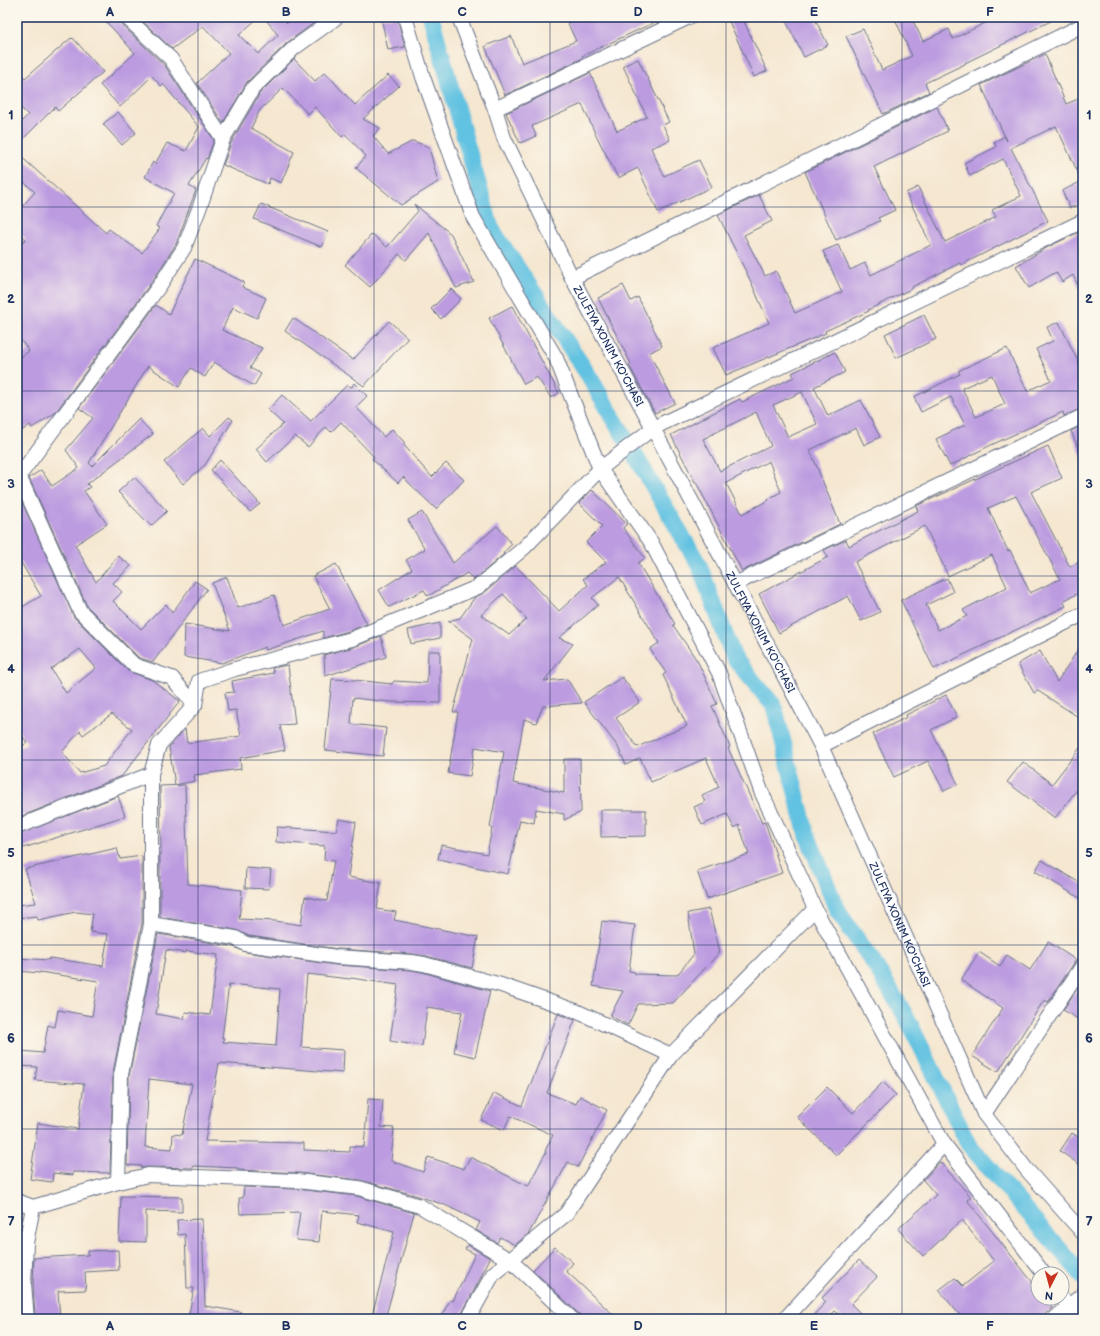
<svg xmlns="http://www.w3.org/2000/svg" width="1100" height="1336" font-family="'Balsamiq Sans',sans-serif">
<rect width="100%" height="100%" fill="#fbf7ec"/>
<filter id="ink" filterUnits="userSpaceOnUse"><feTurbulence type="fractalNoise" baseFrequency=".025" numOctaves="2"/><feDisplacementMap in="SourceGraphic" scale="8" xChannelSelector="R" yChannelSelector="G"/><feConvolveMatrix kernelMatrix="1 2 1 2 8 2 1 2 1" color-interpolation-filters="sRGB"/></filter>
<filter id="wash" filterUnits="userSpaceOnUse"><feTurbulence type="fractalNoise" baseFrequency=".012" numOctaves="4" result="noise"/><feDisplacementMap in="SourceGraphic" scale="16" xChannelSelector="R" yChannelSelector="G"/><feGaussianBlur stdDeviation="0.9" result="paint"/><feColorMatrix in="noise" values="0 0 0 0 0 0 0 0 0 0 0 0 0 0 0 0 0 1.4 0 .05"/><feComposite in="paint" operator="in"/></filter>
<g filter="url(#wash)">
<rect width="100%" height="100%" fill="#f5e7d0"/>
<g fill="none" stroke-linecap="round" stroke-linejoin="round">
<path stroke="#62c2e1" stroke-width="17" d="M431,17L466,142L491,228L589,376L699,565L734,658L774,706L806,832L837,910L873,962L907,1018L969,1145L1083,1276"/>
</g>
<g id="blocks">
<g fill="#bc9be0" fill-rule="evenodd">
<path d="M102,17H118L120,23L165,66L214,140L207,159L206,158L189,186L196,190L176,244L153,280L55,413L32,428L30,425L17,434V360L29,351L17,335V246L26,239L17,231V212L35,192L17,176V153L106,233L109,229L142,253L160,228L156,226L174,193L145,177L153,162L155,164L167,143L186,151L199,127L163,84L161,86L152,76L120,107L100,85L135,53Z"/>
<path d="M138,17H259L239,35L258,54L278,35L264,17H282L287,23L294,17H322L288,42L247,82L223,123L197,83L229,53L203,26L172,49Z"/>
<path d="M381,17H397L405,47L388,50Z"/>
<path d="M565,17H666L582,56L583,58L505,95L485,46L511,36L522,63L576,41Z"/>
<path d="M727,17H742L767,71L754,77Z"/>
<path d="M784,17H814L828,45L804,57Z"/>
<path d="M894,17H911L923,41L949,29L953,39L987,22L985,17H1059L965,63V64L925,83L929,92L883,114L846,36L863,29L882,70L912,56Z"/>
<path d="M71,38L72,39L73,38L103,72L58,111L55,107L17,145V126L28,115L17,104V71L25,78Z"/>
<path d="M1045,54L1066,104L1083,97V202L1070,208L1062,191L1082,181L1056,126L1011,148L1048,221L961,265L960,263L912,287L913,288L868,310L869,311L825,331L826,333L726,375L713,348L769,323L751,282L718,215L759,195L772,221L744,235L765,276L776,271L795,313L842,292L823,251L838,245L850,270L865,263L871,275L931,245L906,193L918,187L945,242L996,217L992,210L1021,196L1003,159L970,176L964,163L996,147L994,142L1005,136L1007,141L981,85Z"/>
<path d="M294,59L315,81L325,72L355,105L388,75L399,86L363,119L380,128L373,136L388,154L413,141L429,147L438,182L401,205L356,168L366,156L345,134L342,137L315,107L308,114L283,88L260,110L251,128L294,152L281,183L270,178L268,184L223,165L231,143L260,93Z"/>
<path d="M638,59L669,122L663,125L670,140L651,148L664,176L699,160L712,187L658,212L638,168L618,178L594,131L582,104L532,126L536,136L520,143L506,113L590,73L617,131L647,117L623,66Z"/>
<path d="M937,107L948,131L874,167L895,210L878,218L880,221L836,240L805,172Z"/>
<path d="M118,112L136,133L122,145L103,124Z"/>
<path d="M261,204L328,232L322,247L254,219Z"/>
<path d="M414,204L451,234L474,282L456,288L429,233L406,260L399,254L370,287L345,265L372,234L387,247L418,211Z"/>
<path d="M1083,230V297L1073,275L1062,282L1056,272L1029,288L1016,266L1048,247Z"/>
<path d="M195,259L244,282L242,287L266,298L257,318L233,307L222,330L262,348L250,368L261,374L254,386L214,362L205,377L191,368L179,387L148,366L89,463L92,466L139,419L153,434L87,484L90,487L84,491L107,524L75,545L96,582L118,556L131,566L113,583L122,592L113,601L141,629L166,604L172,613L195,581L207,589L153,662L139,658L87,606L29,478L41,470L52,486L79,468L66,450L93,418L79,408L156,305L169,314Z"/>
<path d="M623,285L631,301L638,297L662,346L649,353L675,403L655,413L629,365L631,364L598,298Z"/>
<path d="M451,289L461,299L441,319L431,309Z"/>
<path d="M512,306L559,393L551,398L537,377L524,384L489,318Z"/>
<path d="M924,315L936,339L896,358L885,334Z"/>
<path d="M293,318L353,360L389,321L408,338L364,386L285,331Z"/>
<path d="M1059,322L1083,372V408L1064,416L1063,412L991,445L950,466L936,439L965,425L951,397L921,412L914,397L960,374L958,371L1007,348L1027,391L1051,380L1036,349L1053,341L1047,327ZM992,375L1005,404L976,417L962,388Z"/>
<path d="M835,352L845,372L814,387L828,416L861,400L880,437L864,445L856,428L810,450L840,524L742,571L696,482H695L671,435L740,399L742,402L794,377L792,373ZM802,392L817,424L788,437L773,405ZM756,412L771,446L720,471L703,439ZM769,461L781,492L768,499L769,500L742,514L726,483Z"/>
<path d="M354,383L367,396L356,407L384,437L392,429L405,443L403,444L422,466L432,477L446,463L464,480L436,509L403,477L398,483L372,459L374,457L341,422L331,432L326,427L308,447L295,436L267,462L256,449L283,424L268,410L282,395L311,421L347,385L352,387Z"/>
<path d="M229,417L233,420L205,465L183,484L164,462L203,428L210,436Z"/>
<path d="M1083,425V460L1071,431Z"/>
<path d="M1048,446L1062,478L1031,492L1070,567L1083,560V591L1063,601L1066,606L934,669L901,600L947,578L953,592L926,605L938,630L967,616L963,610L1007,587L992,555L948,576L925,526L855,562L880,612L861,621L848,596L779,633L759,594L828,557L824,550L846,540L849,546L918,511L916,506ZM1016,496L1060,579L1030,593L1010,550L1008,551L988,508Z"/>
<path d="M220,460L260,504L250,512L211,470Z"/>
<path d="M134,477L167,511L151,526L118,492Z"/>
<path d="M592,490L627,524L623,528L645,558L638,563L675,624L673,625L698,662L717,704L712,706L730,747L728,748L762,823L765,822L782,873L707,899L697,871L749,854L739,825L734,828L727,814L702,825L694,807L705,802L702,795L719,787L706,758L651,782L640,758L626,765L618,747L584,702L622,677L640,702L616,718L637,747L687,726L663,675L666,673L650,649L659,643L619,577L592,598L598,605L559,638L573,644L544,681L567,679L582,703L543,706L536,723L524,719L513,783L564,793V759H580L581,812L564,820V814L536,809L534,823L520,820L508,874L438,859L441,845L487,854L492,828L490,827L504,752L475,747L470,776L448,773L458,712H453L473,639L448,621L460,618L475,597L484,593L516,566L559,611L588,585L583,579L606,562L586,542L602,526L579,503ZM503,594L527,619L509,635L481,615Z"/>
<path d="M21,500L74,617L128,671L152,680L180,701L122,776L17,818V749L27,743L17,728V610L41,596L17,556V502ZM80,649L96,668L66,693L51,669ZM112,714L132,729L104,766L80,773L62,752L80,731L83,735Z"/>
<path d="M422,512L453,563L497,526L512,544L503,553L504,554L474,580L467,573L428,596L424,590L389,607L379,590L412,569L406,560L425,549L408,520Z"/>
<path d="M336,564L367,624L349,631L323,638V631L266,650L265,647L222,663L184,657L185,624L230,631L212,583L227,577L238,608L274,595L284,625L330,609L313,576Z"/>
<path d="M440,623V638L411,644L408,630Z"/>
<path d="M381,636L386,657L325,676L324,655L354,647Z"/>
<path d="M1083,642V720L1038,691L1034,693L1018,664L1040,651L1057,682Z"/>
<path d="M428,651H440V703L390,702L353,698L351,724L386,728L383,756L325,750L332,679L355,680L392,684L394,681L427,683Z"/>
<path d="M288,665L295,724L280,725L285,750L240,758L241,769L194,775L195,781L175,785L169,747L185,729L187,743L241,736L236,710L228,711L225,693L234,692L232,681L274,673L272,668Z"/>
<path d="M946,695L957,717L931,730L958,784L944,791L928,761L894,777L873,734L907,717L906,715Z"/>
<path d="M1083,744V782L1055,818L1007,782L1023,762L1052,784Z"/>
<path d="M185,785L188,884L242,890L239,919L275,921L301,925L305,897L327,901L334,861L324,860L325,846L276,842L277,827L336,831L339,819L356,822L348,877L381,883L377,909L396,912L394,920L478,937L472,968L426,956L413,954L338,949L249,936L236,930L160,917V853H161L160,786Z"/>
<path d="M118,796L125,816L17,850V835Z"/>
<path d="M601,810H646V836L601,837Z"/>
<path d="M117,848L120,859L142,856V923L113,1073L110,1173L73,1172V1175L53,1173L52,1182L30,1179L38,1123L78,1129L84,1084L35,1080L37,1067L19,1066L20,1051L43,1053L48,1025L55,1027L58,1010L92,1016L98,981L40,972V973L17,971V958L49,960L50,958L103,966L108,934L90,932L93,914L76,912L38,920L37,916L17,918V905L36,903L25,869Z"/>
<path d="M1042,860L1083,885V900L1035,871Z"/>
<path d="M246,868L271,870L269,889L245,888Z"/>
<path d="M709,909L720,952L673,1003L638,1004L628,1025L610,1016L623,991L593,986L602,921L635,925L629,971L635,972V974L677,975L694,954L688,913Z"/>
<path d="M158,934L232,946L245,952L336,965L411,970L422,972L490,991L475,1057L454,1052L462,1012L427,1007L422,1046L390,1041L398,985L351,978L350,979L307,974L301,1047L344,1050L343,1073L219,1063L205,1141L304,1143V1150L350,1152V1146L364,1147L368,1099L383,1100L381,1127L394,1128L391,1161L423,1172L428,1157L464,1169L470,1157L528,1186L546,1152L545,1151L553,1135L510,1116L504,1130L481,1120L494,1093L522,1106L558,1014L575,1020L547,1093L576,1104L580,1096L607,1110L578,1167L568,1162L529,1233L515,1245L500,1237L497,1243L476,1230L480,1222L445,1205L418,1196L360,1180L298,1173L238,1170V1168L193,1166V1168L148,1167L141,1168V1166L127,1165L129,1076ZM166,950L186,953V951L218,955L210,1015L185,1012L184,1019L156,1014ZM229,984L280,989L276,1046L223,1042L224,1038H222ZM149,1079L192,1084L182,1135L173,1134L172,1149L145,1147Z"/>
<path d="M1048,942L1076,960L1048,1002L1044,1000L998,1072L972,1056L1003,1008L961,980L979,952L1000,966L1007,955L1030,970Z"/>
<path d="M1083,980V1022L1063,1010Z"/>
<path d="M883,1082L896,1095L836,1155L797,1117L827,1087L853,1113Z"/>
<path d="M1072,1133L1083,1140V1167L1060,1151Z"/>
<path d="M940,1162L971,1197L967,1200L1038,1289V1298H1045L1053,1308L1039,1319H963L939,1290L955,1278L963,1286L994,1261L962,1220L923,1256L898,1229L936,1195L923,1180Z"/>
<path d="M244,1187L296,1189L357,1196L414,1213L385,1319H371L394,1232L357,1222L359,1215L322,1211L319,1242L296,1240L300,1212L240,1214L239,1198H243Z"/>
<path d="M121,1196L182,1197V1212L146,1211V1242L119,1241Z"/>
<path d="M202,1219L205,1306L241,1312L240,1319H188L194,1288H187L185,1234L178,1235L177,1220Z"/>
<path d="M468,1245L490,1258L480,1279L461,1315L460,1319H440L450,1300L453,1301L475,1254L465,1249Z"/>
<path d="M555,1247L573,1263L566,1271L618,1319H584L533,1270Z"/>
<path d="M118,1250L119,1270L85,1272L86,1290L58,1291L60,1319H35L33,1282L34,1258L88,1255V1251Z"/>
<path d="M859,1260L877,1277L851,1304L866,1319H844L835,1311L827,1319H810L826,1302L822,1298Z"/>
</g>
</g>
</g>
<g filter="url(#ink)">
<use href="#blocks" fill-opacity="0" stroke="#676f86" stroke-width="1"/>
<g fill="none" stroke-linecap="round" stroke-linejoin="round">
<defs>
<g id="street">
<path d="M126,17L171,59L223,139"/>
<path d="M405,17L423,77L473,217L556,358L600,469L651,542L719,673L761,791L815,909L944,1144L1044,1274"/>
<path id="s1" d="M459,17L495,109L504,138L572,278L653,428L821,746L984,1114L1027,1170L1083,1233"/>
<path d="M495,109L689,17"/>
<path d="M572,278L1083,25"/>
<path d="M735,584L1083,416"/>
<path d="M195,705L172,678L134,665L80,611L19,476L160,285L184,248L199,209L223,139L253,88L294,48L337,17"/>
<path d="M821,746L1083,614"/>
<path d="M17,827L151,774"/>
<path d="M671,1055L576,1011L501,985L424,964L412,962L337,957L246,944L235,938L151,924V774L159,745L195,705L199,681L235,669L352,639L478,587L525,547L600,469L653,428L1083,221"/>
<path d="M984,1114L1083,965"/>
<path d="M118,1182L121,1075L151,924"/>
<path d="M17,1201L33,1207"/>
<path d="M1062,1298L1081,1319"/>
<path d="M27,1319L24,1284L26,1243L33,1207L118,1182L148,1175L297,1181L359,1188L420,1206L511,1261L572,1319"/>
<path d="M468,1319L493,1274L566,1214L671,1055L815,909"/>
<path d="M785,1319L944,1144"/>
<path d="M1054,1319L1083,1294"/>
</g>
</defs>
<use href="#street" stroke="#676f86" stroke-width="16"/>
<use href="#street" stroke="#fff" stroke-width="14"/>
</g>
</g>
<path fill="none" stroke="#1b2f5e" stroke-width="1" stroke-opacity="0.55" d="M198,17V1319M374,17V1319M550,17V1319M726,17V1319M902,17V1319M17,207H1083M17,391H1083M17,576H1083M17,760H1083M17,945H1083M17,1129H1083"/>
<g text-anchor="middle" stroke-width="3" stroke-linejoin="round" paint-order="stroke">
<g font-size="11" fill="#1b2f5e" stroke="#fbf7ec">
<text dy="4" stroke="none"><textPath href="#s1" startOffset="362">ZULFIYA XONIM KO'CHASI</textPath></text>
<text dy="4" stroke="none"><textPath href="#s1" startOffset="686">ZULFIYA XONIM KO'CHASI</textPath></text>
<text dy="4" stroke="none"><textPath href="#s1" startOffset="1010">ZULFIYA XONIM KO'CHASI</textPath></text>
</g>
</g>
<rect width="1100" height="1336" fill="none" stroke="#fbf7ec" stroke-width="44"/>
<g transform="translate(1050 1286) rotate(186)"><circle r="19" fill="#fbf7ec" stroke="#a1a7b3"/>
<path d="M0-3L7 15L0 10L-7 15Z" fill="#c8321e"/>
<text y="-6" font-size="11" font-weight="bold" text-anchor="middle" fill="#1b2f5e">N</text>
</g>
<rect x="22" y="22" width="1056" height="1292" fill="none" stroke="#1b2f5e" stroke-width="1.5"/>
<g font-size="13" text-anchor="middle" font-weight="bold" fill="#1b2f5e">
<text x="110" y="16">A</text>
<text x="286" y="16">B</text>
<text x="462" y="16">C</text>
<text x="638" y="16">D</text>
<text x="814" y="16">E</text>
<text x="990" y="16">F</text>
<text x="11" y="119">1</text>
<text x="1089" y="119">1</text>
<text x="11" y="303">2</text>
<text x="1089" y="303">2</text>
<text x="11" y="488">3</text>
<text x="1089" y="488">3</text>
<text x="11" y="673">4</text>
<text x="1089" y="673">4</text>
<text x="11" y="857">5</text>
<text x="1089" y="857">5</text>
<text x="11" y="1042">6</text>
<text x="1089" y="1042">6</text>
<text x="11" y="1226">7</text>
<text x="1089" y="1226">7</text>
<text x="110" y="1330">A</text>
<text x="286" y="1330">B</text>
<text x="462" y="1330">C</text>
<text x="638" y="1330">D</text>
<text x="814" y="1330">E</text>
<text x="990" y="1330">F</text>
</g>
</svg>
